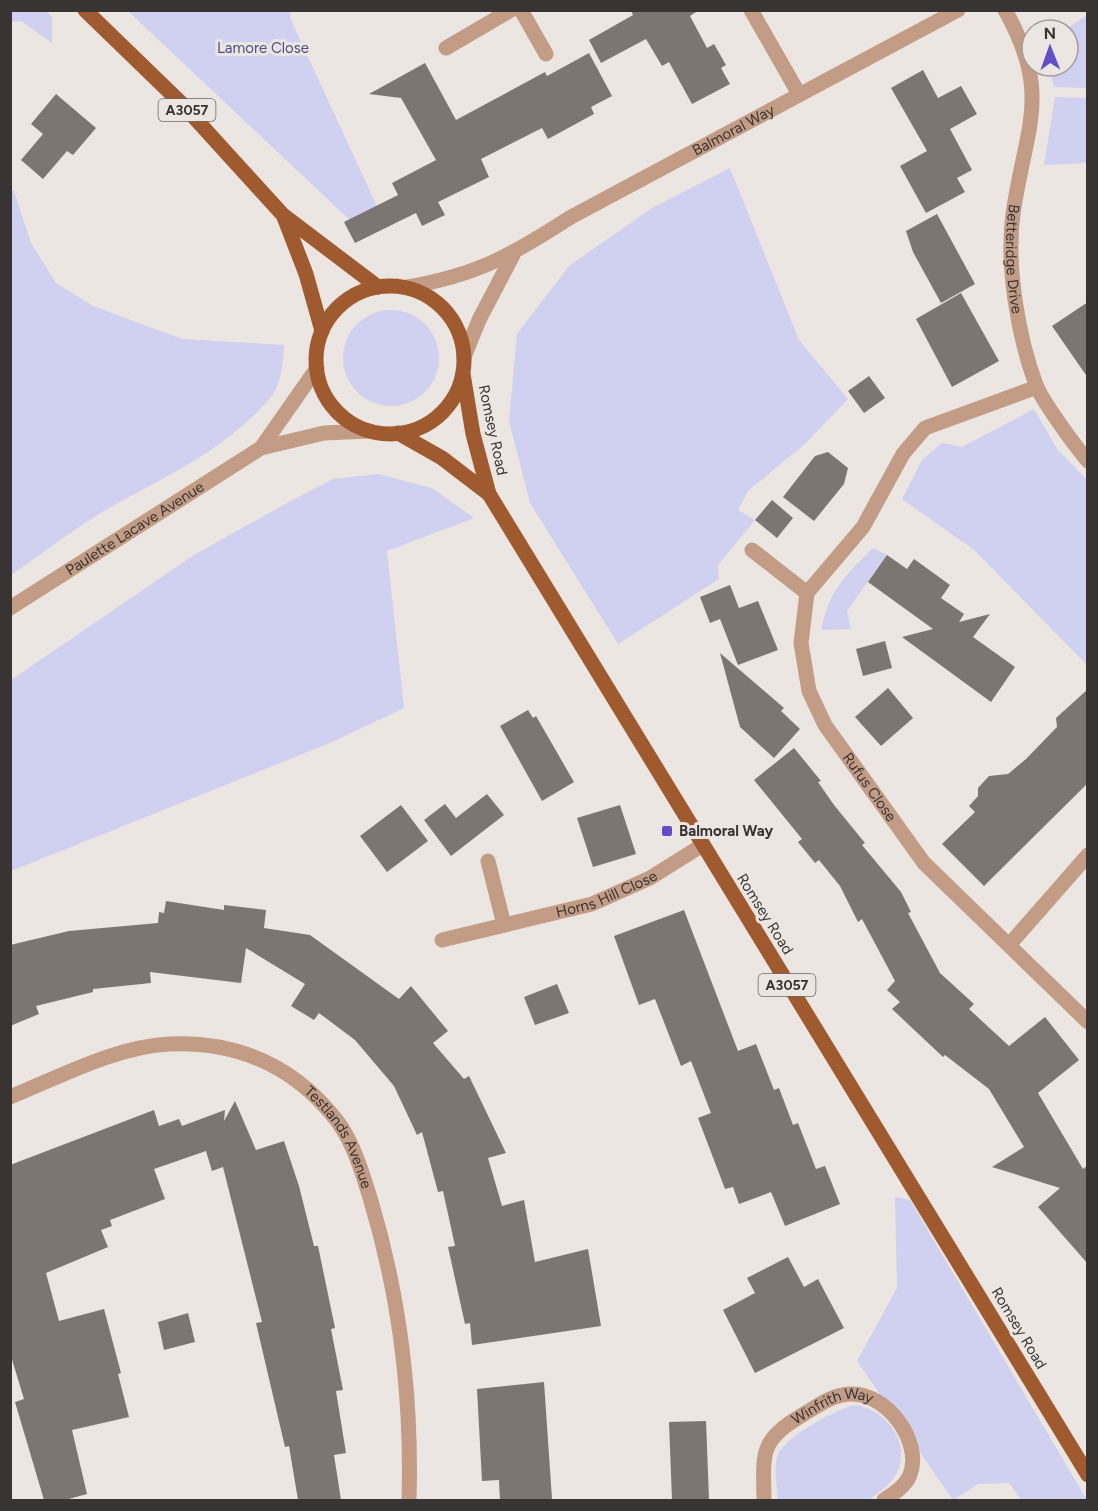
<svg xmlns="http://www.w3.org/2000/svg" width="1098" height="1511" font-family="Figtree,sans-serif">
<rect width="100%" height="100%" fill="#ece6e2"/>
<g fill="#d0d0f0">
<path d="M11,10L46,11L52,17V43L21,21L11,22Z"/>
<path d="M128,11H291L290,18L382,217L355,225Z"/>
<path d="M1087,15V88L1054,87L1049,66H1068V30H1065Z"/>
<path d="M1055,97L1087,98V163L1044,165Z"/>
<path d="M730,168L799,340L848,399L806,443L748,491L738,510L755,520L718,565L719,579L618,644L530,503L509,421L517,334L569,266L652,208Z"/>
<path d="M11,190L14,191L31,243L56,283L93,306L182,339L284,345C283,362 282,384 270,398C227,449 166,476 109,508C75,528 43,553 11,575Z"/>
<circle cx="391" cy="358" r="48"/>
<path d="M1034,409L1057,449L1087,480V665L974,550L902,499L922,460L942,443L962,447Z"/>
<path d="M378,474L432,488L474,518L387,551L404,708L330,743L11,871V680L194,555L287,503L333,479Z"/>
<path d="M873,548L887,555L847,611L851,629L821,630C830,589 844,577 873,548Z"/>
<path d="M895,1197L910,1200L1087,1500H1021L1009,1483L978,1484L953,1500L857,1361L897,1288Z"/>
<path d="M855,1405C897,1412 920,1462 882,1490C878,1493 872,1499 867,1500C860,1502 850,1500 843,1500C821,1500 800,1501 778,1500C777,1488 773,1466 778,1454C786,1437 837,1408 855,1405Z"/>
</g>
<g fill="#7c7673">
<path d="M631,10H699L690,16L707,48L714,44L726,65L721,68L730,84L692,104L669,62L662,66L646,39L601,63L589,40L633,15Z"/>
<path d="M589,53L612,96L591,107L594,114L548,139L542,128L481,159L489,177L438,202L445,215L422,226L416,213L355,243L344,222L398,195L392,183L436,160L401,98L369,94L425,63L456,120L545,72L547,76Z"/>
<path d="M923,70L938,98L961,86L977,114L950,129L972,170L957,178L965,192L926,213L900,166L927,151L891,88Z"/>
<path d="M56,94L96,128L73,155L67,151L43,179L21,160L43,134L31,124Z"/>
<path d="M937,214L975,284L941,303L913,252L906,231Z"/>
<path d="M961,293L999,361L952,387L916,319Z"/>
<path d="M1088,302V378L1052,326Z"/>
<path d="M869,376L885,398L864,413L848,391Z"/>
<path d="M828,452L848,468L844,484L814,521L783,497L815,456Z"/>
<path d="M772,500L793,518L777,538L755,520Z"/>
<path d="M887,555L907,569L914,559L950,585L941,598L964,614L959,622L990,614L973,637L1015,667L991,702L902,637L933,629L868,582Z"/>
<path d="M730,585L739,608L758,601L778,650L738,665L720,619L710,623L700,597Z"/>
<path d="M885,641L892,668L863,676L856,649Z"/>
<path d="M720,653L784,708L781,711L800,729L774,758L740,727Z"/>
<path d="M888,688L913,718L881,746L855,717Z"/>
<path d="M1088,689V783L984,886L942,844L975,812L969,806L978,796V788L989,776L1008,774L1026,759L1057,727L1056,718Z"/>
<path d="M528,710L533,718L536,716L574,782L542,801L500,726Z"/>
<path d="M794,748L821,781L818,782L834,805L865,843L862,845L901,892L911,912L908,913L940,973L974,1004L969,1009L1009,1046L1045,1017L1079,1060L1038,1093L1083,1169L1088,1165V1264L1038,1207L1060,1188L992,1167L1024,1147L989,1089L945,1055L943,1057L892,1009L900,1002L887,990L895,981L862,919L858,922L840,886L819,860L815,863L798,842L802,839L754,780Z"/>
<path d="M487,794L504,815L451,856L424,820L445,804L456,818Z"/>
<path d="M401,805L428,841L387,872L360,836Z"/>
<path d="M620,805L636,854L593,867L577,818Z"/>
<path d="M166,901L224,910V905L266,910L264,928L310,935L399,999L411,986L448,1031L433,1043L464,1079L469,1076L506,1153L488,1158L502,1206L524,1200L535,1262L588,1249L601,1326L472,1345L470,1323L465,1324L448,1247L455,1246L443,1191L438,1192L422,1132L417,1135L394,1086L355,1040L319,1013L314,1020L291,1006L305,984L246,948L241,983L150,972L151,983L93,989V992L36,1006L39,1014L10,1026V945L69,931L158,923L159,912L164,913Z"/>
<path d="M684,910L738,1051L756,1044L774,1090L779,1088L793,1125L798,1123L816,1169L825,1166L840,1204L785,1226L771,1192L739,1204L733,1187L725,1189L698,1118L711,1113L691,1061L681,1066L655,999L639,1005L614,936Z"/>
<path d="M557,984L569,1013L535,1025L524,997Z"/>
<path d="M235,1101L256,1150L284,1141L299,1186L314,1246H318L335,1328L331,1329L343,1390L336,1391L346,1453L334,1455L341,1500H298L289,1446L285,1447L256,1323L262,1322L223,1167L212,1171L206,1151L154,1169L165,1199L110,1220L112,1226L101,1230L108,1247L46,1273L59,1321L104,1309L121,1373L118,1374L129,1417L72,1430L87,1494L65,1500H44L15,1402L24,1399L10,1353V1165L154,1110L159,1126L179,1119L182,1126L225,1110L224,1121Z"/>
<path d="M788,1257L804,1287L818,1279L844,1328L755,1373L723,1310L755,1293L747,1278Z"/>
<path d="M188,1313L195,1342L164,1350L158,1322Z"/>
<path d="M544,1382L552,1499L500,1500L499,1480L482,1481L477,1389Z"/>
<path d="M706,1421L709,1499L672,1500L669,1422Z"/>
</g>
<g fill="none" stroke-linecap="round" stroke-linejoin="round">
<g stroke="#c39c86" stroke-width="15">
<path d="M521,10L546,54"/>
<path d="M751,10L799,94"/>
<path id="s1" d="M1005,10C1053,95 1025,128 1013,214C1006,266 1018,336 1036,385C1043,402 1075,446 1088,461"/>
<path d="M446,48L511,10"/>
<path id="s2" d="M407,287C478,275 512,255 571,217L958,10"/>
<path d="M464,357L479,320L513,255"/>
<path id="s3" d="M1037,387L925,428L903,454L863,527L807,593L801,643L809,691L825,725L924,863L1088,1022"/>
<path d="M261,448L317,368"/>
<path d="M752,550L807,593"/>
<path id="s4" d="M10,608L261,448L324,433L370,431"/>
<path d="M488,861L504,925"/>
<path id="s5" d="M442,940L592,904L650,878L701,846"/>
<path d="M1009,945L1088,855"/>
<path id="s6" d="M10,1097C60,1077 114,1047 169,1044C239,1041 295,1066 338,1122C354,1144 363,1175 371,1201C400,1298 412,1399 409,1500"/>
<path id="s7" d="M764,1500C763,1451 760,1440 804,1414C819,1405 832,1395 850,1394C886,1392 923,1441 910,1475C905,1487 893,1494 884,1500"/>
</g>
<g stroke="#9f5b2f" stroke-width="15">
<path d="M85,10L182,104L283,215L378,287"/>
<path d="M284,217L306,274L322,331"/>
<circle cx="390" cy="360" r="74"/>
<path d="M463,374L473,434L489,494L1088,1475"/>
<path d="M398,433L442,458L489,494"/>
</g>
</g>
<rect fill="#624ec7" stroke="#ece6e2" stroke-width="2" x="661" y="825" width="12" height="12" rx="3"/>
<g text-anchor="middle" stroke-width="6" stroke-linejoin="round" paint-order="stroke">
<g fill="#ece6e2" stroke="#6d6968" stroke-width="1.5">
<rect x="158.5" y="99" width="57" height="22" rx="4.5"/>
<rect x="758.5" y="974" width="57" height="22" rx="4.5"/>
</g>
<g font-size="14" font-weight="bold" fill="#373433">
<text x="187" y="115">A3057</text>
<text x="787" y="990">A3057</text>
</g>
<g font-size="15" fill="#504b86" stroke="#ece6e2">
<text x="263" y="53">Lamore Close</text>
</g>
<g font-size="15" fill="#373433" stroke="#ece6e2">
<text dy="5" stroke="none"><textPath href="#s2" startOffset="364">Balmoral Way</textPath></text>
<text dy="5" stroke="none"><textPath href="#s1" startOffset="256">Betteridge Drive</textPath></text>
<text transform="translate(493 430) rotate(78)" y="5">Romsey Road</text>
<text dy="5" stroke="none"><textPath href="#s4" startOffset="148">Paulette Lacave Avenue</textPath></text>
<text dy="5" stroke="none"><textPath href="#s3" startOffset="536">Rufus Close</textPath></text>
<text dy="5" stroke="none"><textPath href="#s5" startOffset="171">Horns Hill Close</textPath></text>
<text transform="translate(765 914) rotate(58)" y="5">Romsey Road</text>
<text dy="5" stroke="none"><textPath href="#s6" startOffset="376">Testlands Avenue</textPath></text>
<text transform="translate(1019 1328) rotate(59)" y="5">Romsey Road</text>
<text dy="5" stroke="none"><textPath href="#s7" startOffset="134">Winfrith Way</textPath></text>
</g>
<g font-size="15" font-weight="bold" fill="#373433" stroke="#ece6e2" text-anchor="start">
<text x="679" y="836">Balmoral Way</text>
</g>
</g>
<rect width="1098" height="1511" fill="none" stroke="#373433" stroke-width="24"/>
<g transform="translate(1050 48) rotate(359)"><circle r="28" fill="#ece6e2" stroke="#a49f9c" stroke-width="1.5"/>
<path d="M0-4.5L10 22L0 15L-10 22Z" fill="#624ec7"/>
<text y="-9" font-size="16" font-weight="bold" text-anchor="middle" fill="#373433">N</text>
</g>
</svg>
